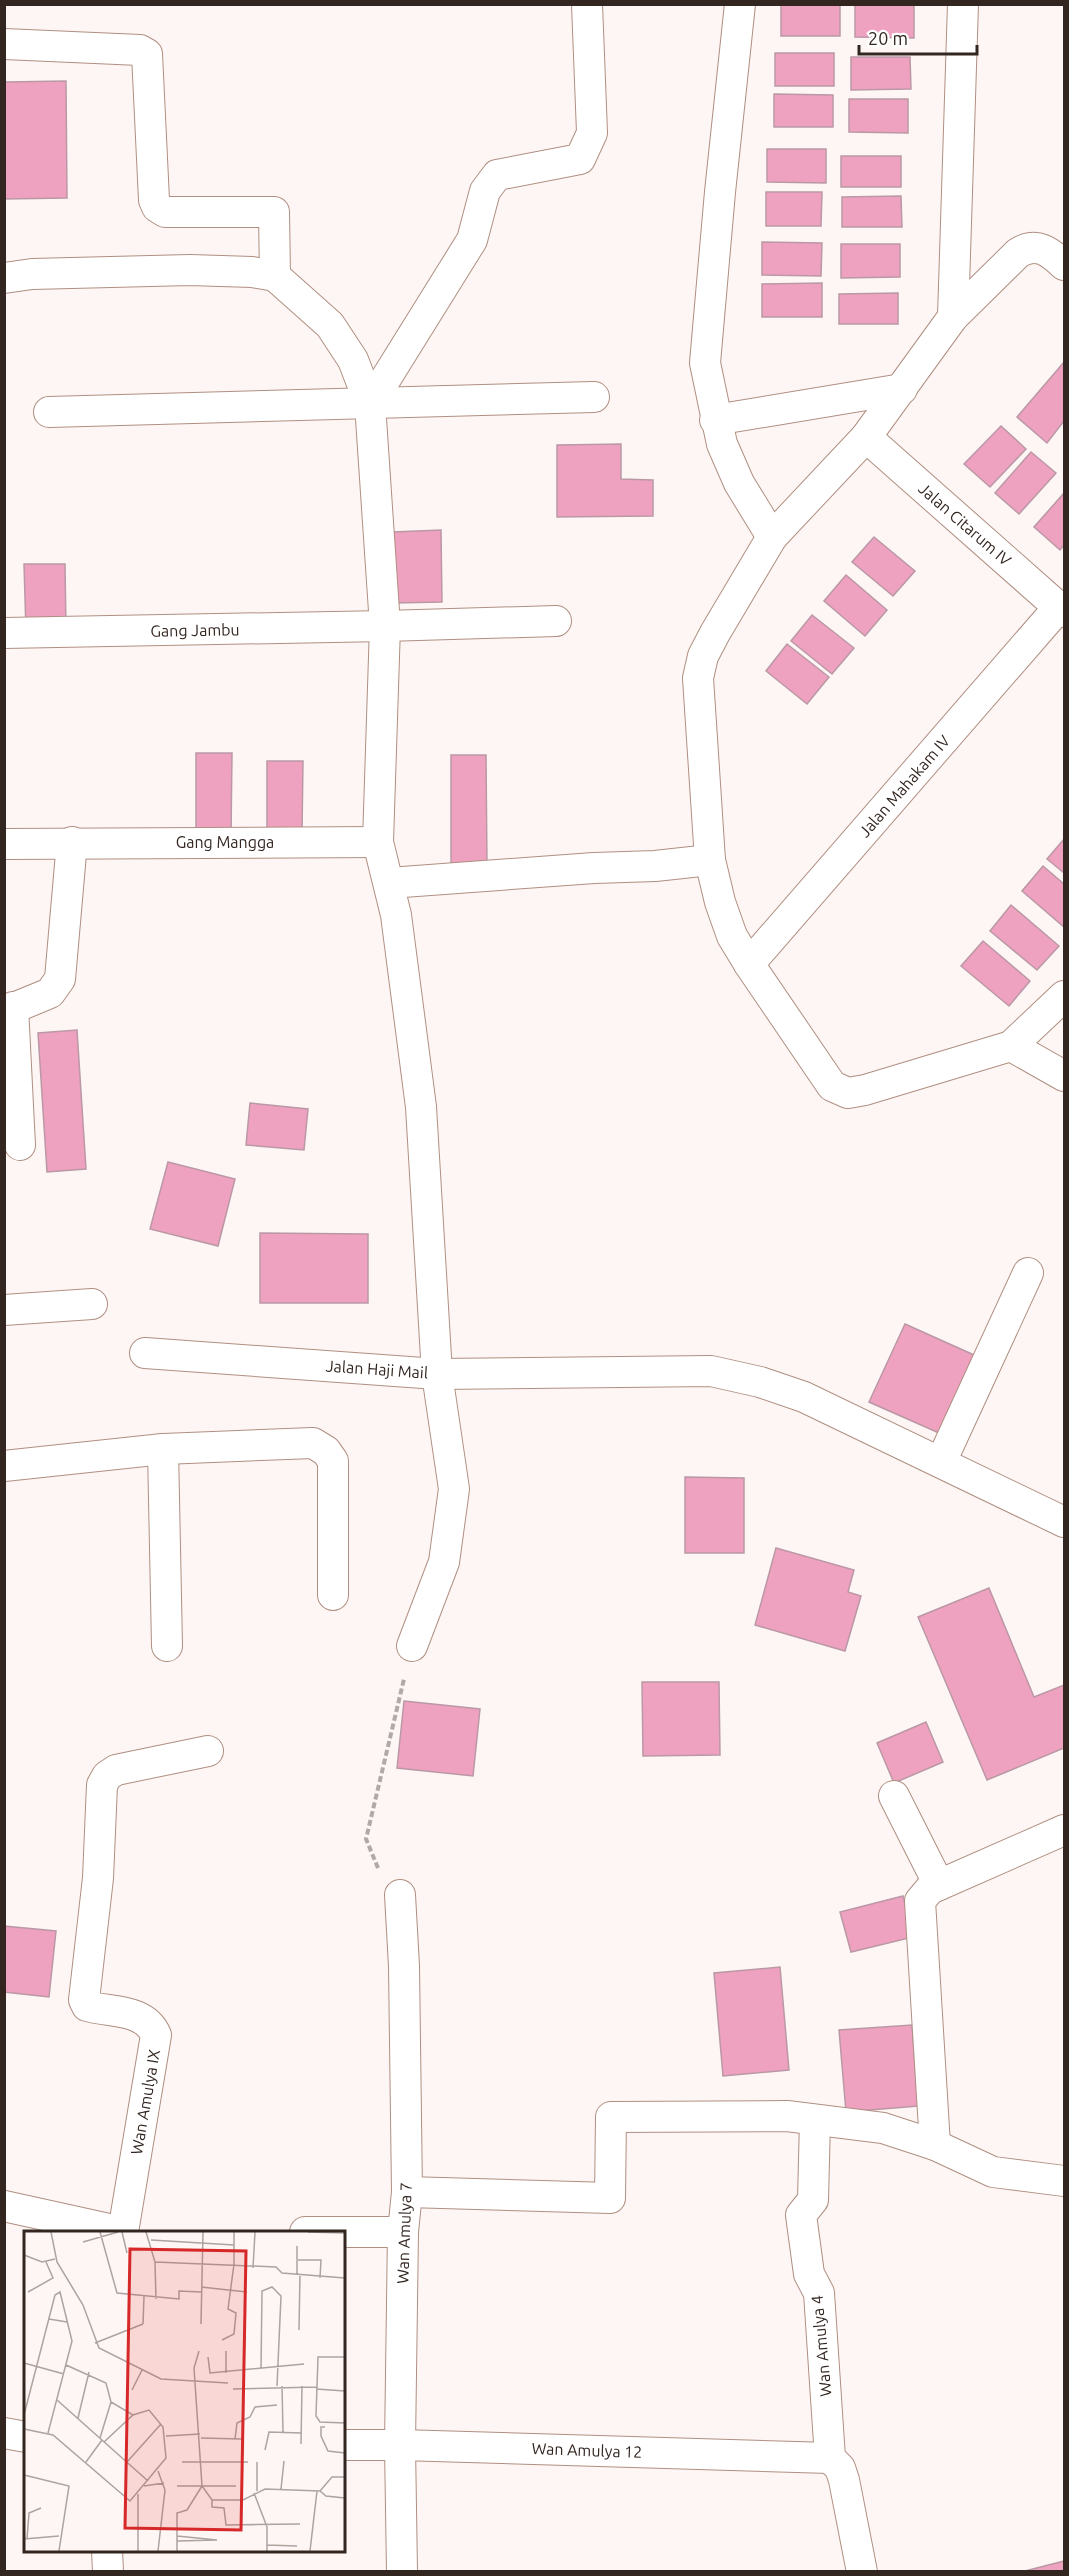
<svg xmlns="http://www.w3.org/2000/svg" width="1069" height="2576" font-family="Ubuntu,sans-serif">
<rect width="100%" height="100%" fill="#fef6f4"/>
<g fill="#efa1c0" stroke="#ba98a5" stroke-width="1.5">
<rect x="781" y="4" width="59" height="32"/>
<path d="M855,4L914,5V38L855,37Z"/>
<rect x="775" y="53" width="59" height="33"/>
<path d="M851,57H910L911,89L851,90Z"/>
<path d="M66,81L67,198L4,199V82Z"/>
<path d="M774,94L833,95V127H774Z"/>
<path d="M849,99H908V133L849,132Z"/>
<path d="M767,149H826V183L767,182Z"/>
<rect x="841" y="156" width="60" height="31"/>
<path d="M766,192H822L821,226H766Z"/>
<path d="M901,196L902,227H842V197Z"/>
<path d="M762,242L822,243L821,276L762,275Z"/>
<path d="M841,244H900V277L841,278Z"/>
<path d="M822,283V317H762V284Z"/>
<path d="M898,293V324H839V294Z"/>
<path d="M1064,362V421L1047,443L1017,417Z"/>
<path d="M1001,426L1026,449L990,487L964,464Z"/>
<path d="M621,444V479L653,480V516L557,517V445Z"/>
<path d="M1031,452L1056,473L1019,514L995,493Z"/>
<path d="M1064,493V545L1060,550L1034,527Z"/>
<path d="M441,530L442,602L394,603L393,532Z"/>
<path d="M874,537L915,571L893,596L852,562Z"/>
<path d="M24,564H65L66,629L26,631Z"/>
<path d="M846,575L887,610L865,636L824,601Z"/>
<path d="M812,615L854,648L832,674L791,641Z"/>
<path d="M787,644L829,677L807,704L766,671Z"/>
<path d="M196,753H232L231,837H196Z"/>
<path d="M451,755H486L487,867H451Z"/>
<path d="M267,761H303L302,833H267Z"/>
<path d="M1064,839V873L1047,859Z"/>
<path d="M1043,866L1064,884V927L1022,891Z"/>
<path d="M1011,905L1059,946L1037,970L990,931Z"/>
<path d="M983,941L1030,981L1009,1006L961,966Z"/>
<path d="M77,1030L86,1169L47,1172L38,1033Z"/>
<path d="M250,1103L308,1109L304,1150L246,1145Z"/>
<path d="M168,1162L235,1179L218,1246L150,1229Z"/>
<path d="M260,1233L368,1234V1303H260Z"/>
<path d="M905,1324L974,1355L939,1433L869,1402Z"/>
<path d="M685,1477L744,1478V1553H685Z"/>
<path d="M776,1548L854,1570L848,1592L861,1596L845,1651L755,1625Z"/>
<path d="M989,1588L1034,1697L1064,1685V1748L987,1780L918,1617Z"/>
<path d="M642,1682H719L720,1755L643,1756Z"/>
<path d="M404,1701L480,1709L473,1776L397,1768Z"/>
<path d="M926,1722L943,1762L894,1783L877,1743Z"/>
<path d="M903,1896L913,1937L851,1952L840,1912Z"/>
<path d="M4,1926L56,1931L49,1997L4,1992Z"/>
<path d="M780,1967L789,2070L723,2076L714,1973Z"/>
<path d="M912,2025L918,2106L846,2112L839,2030Z"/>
<path d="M1064,2561V2572H1021Z"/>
</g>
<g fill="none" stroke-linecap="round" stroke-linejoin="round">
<defs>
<g id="street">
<path d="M740,4L720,192L705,363L722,444L739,483L772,537"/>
<path d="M4,44L140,50L147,54L154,200L157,207L165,212H274L275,276"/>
<path d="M1064,265C1050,252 1037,241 1018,253L953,317L866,437L772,537L715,633L703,656L698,678L710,860L720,902L732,936L749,964L832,1086L848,1093L865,1090L1011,1046L1064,996"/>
<path d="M4,278L32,274L190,270L252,272L275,276L330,325L353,360L370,404L385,626L378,842L396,915L421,1107L437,1374L454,1489L444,1562L412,1646"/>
<path d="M953,317L963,4"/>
<path d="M370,404L472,240L485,191L497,175L580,159L592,133L587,4"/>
<path d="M49,412L594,397"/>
<path d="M715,420L902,389"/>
<path d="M866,437L1064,612"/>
<path d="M4,633L385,626L556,621"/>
<path d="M4,844L378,842"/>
<path d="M389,883L594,868L655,866L710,860"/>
<path d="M749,964L1059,607"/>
<path d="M13,1007L20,1145"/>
<path d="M4,1012L50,993L60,979L72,842"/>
<path d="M1011,1046L1064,1076"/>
<path d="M4,1310L92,1304"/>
<path d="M145,1353L437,1374L711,1371L760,1382L804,1397L1064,1522"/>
<path d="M163,1449L167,1646"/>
<path d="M941,1462L1028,1273"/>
<path d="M4,1466L163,1449L313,1443L326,1451L333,1461V1595"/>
<path d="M894,1796L939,1885"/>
<path d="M400,1895L404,1966L407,2192L403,2232L400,2445L402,2572"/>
<path d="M815,2120L813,2200L801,2215L809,2274L819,2293L830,2458L840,2468L844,2480L862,2572"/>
<path d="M935,2145L920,1901L930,1889L1064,1830"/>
<path d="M407,2192L610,2198L611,2117L787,2116L883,2128L935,2145L993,2172L1064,2181"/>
<path d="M4,2206L122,2232"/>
<path d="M123,2232L156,2035C144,2008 111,2013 87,2006L84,2000L98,1878L102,1785L107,1776L116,1770L208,1751"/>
<path d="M305,2232H403"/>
<path d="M4,2433L26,2437"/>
<path d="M344,2445H400L830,2458"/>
<path d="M107,2550L108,2572"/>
</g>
</defs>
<use href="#street" stroke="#af8f82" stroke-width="32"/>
<path stroke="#b2a8a5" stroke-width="4" stroke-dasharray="6 3" stroke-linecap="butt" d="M378,1868L366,1839L404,1679"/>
<use href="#street" stroke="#fff" stroke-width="30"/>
</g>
<g text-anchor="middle" stroke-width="5" stroke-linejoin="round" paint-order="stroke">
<g font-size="16" fill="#332621" stroke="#fff">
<text transform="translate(965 524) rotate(41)" y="6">Jalan Citarum IV</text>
<text transform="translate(195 630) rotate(-1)" y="6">Gang Jambu</text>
<text transform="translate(904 786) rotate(-49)" y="6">Jalan Mahakam IV</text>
<text x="225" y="848">Gang Mangga</text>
<text transform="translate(377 1369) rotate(4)" y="6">Jalan Haji Mail</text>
<text transform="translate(145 2102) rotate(-80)" y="6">Wan Amulya IX</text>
<text transform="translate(404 2233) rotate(-88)" y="6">Wan Amulya 7</text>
<text transform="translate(821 2346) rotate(-95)" y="6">Wan Amulya 4</text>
<text transform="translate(587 2450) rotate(2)" y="6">Wan Amulya 12</text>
</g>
</g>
<g transform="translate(24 2231)">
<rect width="321" height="321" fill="#fef6f4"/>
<path fill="none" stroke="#ada3a0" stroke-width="1.5" d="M27,1L33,31L59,74L75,117L137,148L204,152M76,1L93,62L155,68V60L177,61M98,1L103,22M122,1L131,31L132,68M284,1L321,2M127,9L210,14M59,11L94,1M0,24L18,31L31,28M274,29H297L296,47M131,31L252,36L258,42L321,47M229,37L231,1M273,43V15M177,56L223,61M4,61L29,47L22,31M25,88L43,91M119,93L120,65M177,93L179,1M275,99L276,43M198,109L210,103L212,82L204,78L210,33V1M71,112L119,93M175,120L170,137L178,255L188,269H219L241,258L296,260L308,246H321M202,120V142M184,126L186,142L280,133M321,126H294L292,185L296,191L321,192M0,132L40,143M42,134L82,152L87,171L109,184M237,138L238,60L248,56L257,65L253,155M258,155L259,201M209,158L293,156M292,158L321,160M108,159L118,139M33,169L124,250M0,184L31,64L36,61L48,110L24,202M54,187L65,141M301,196H297V205L304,220L321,222M0,198L29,204L106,270L142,227L139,196L125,179L109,184L80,211M142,205L176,203M76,207L87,171M177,207L218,208M211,208L213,192L226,186L231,176L253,174M277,213L278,155M241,219L245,201L277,202M62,231L78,209M103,231L137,193M158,231H224M0,244L45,255L35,320M120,255L140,252M153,255H212M257,258L260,230M233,260V231M296,260L302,265L321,267M230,262L243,296V320M114,263V320M188,269V276L200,277L202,294L276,293M0,308L35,305M3,308L5,282L17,277M153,310L193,309L153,305M243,314L273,315M134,320L141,259L134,240M153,320V282L163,279L178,255M286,320L293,260"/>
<path fill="#d62828" fill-opacity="0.15" stroke="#d62828" stroke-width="3" d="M106,18L222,20L217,299L101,297Z"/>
<rect width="321" height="321" fill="none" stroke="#332621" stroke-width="3"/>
</g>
<rect width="1069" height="2576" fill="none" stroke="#332621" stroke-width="12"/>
<path d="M859 45v9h118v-9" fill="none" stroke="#332621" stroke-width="3"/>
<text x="868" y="45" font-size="18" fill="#332621" stroke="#ffffff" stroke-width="4.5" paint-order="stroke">20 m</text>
</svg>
